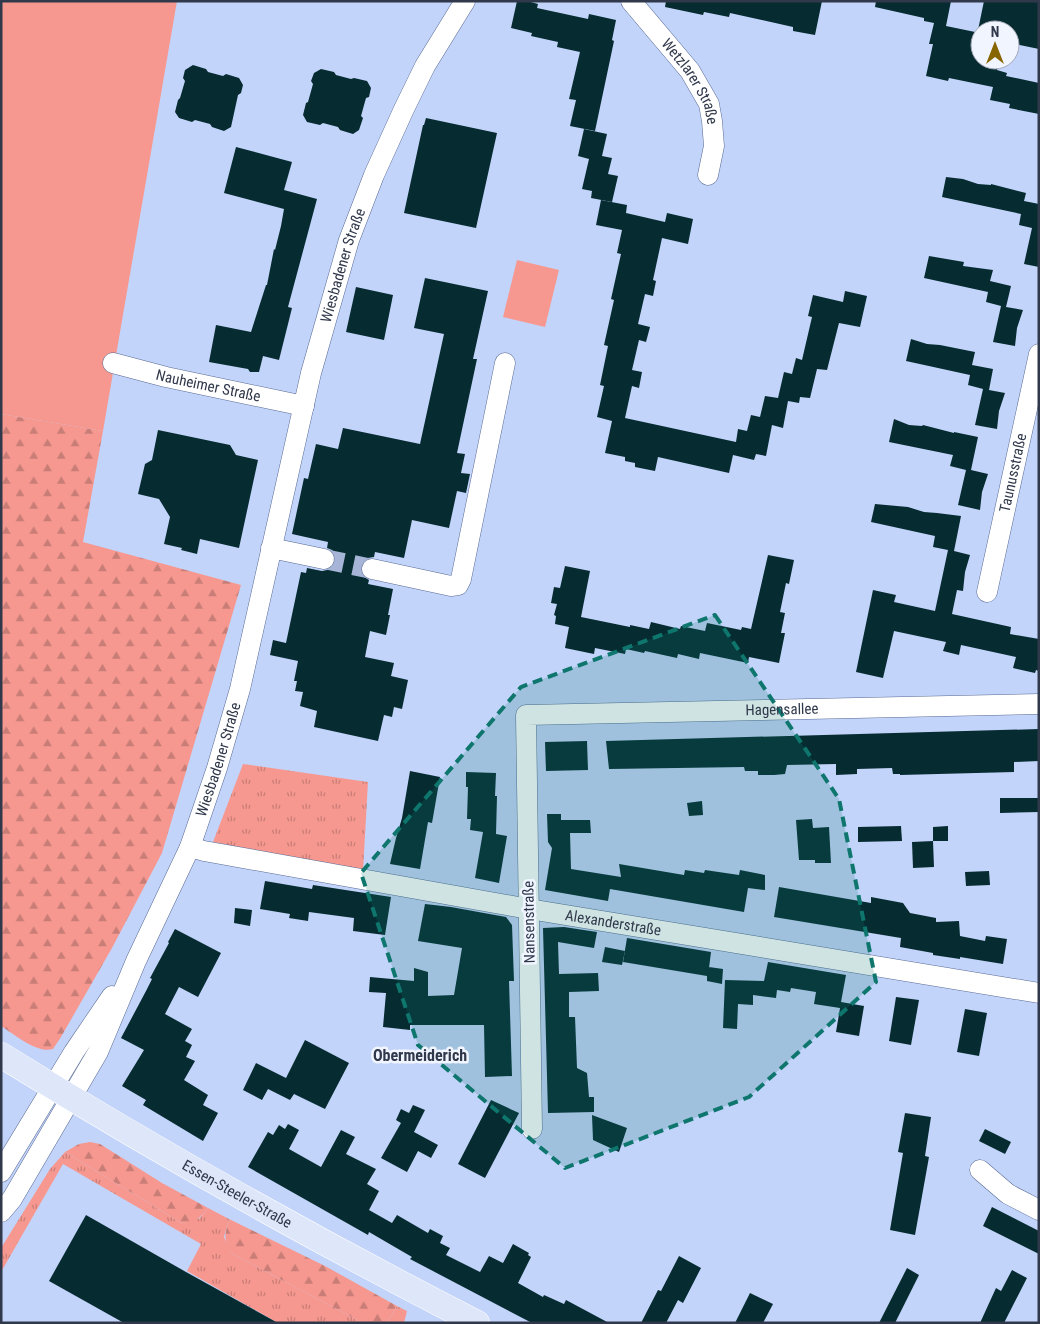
<svg xmlns="http://www.w3.org/2000/svg" width="1040" height="1324" font-family="'Roboto Condensed',sans-serif">
<defs>
<pattern id="grass-tufts" width="24" height="20" patternUnits="userSpaceOnUse" patternTransform="scale(1.25)"><rect width="24" height="20" fill="#f6988f"/><path d="M3 7l-1-3M5 7V3M7 7l1-3M15 17l-1-3M17 17v-4M19 17l1-3" fill="none" stroke="#c87d77"/></pattern>
<pattern id="forest-firs" width="22" height="20" patternUnits="userSpaceOnUse" patternTransform="scale(1.25)"><rect width="22" height="20" fill="#f6988f"/><path d="M5 1l3.5 6h-7zM16 11l3.5 6h-7z" fill="#c87d77"/></pattern>
</defs>
<rect width="100%" height="100%" fill="#c3d4fa"/>
<g fill="url(#grass-tufts)">
<path d="M243,764L368,782L363,871L213,842Z"/>
<path d="M65,1152L183,1224L200,1218L208,1208L229,1219L224,1237L231,1253L363,1323H278L187,1271L201,1244L63,1164L1,1272V1248L50,1169Z"/>
<path d="M397,1306L407,1311L404,1323H387Z"/>
</g>
<g fill="url(#forest-firs)">
<path d="M1,414L103,431L83,542L241,585L162,853L112,948L61,1037L53,1049C38,1054 15,1035 1,1026Z"/>
<path d="M90,1142L100,1144L162,1183L208,1208C200,1218 196,1222 183,1224L65,1152L79,1144Z"/>
<path d="M229,1219L325,1266L397,1306L387,1323H363L231,1253C223,1239 225,1234 229,1219Z"/>
</g>
<g fill="#f6988f">
<path d="M1,1H177L103,431L1,414Z"/>
<path d="M517,260L559,270L545,327L503,317Z"/>
</g>
<g fill="#062c31">
<path d="M517,1H527L538,4L537,8L588,19L589,14L616,20L612,40L614,41L595,131L570,126L576,100L569,99L580,52L557,47L558,42L531,36L532,33L511,28Z"/>
<path d="M666,1H822L815,35L793,31V27L730,13L729,17L704,12L703,15L665,7Z"/>
<path d="M876,1H951L946,26L980,33V60H999L997,70L1007,73L1006,76L1039,83V114L1009,108L1010,104L990,100L993,87L949,78L948,81L926,76L933,44H929L934,23L924,21V18L875,7Z"/>
<path d="M984,1H1039V49L1010,43V30H978Z"/>
<path d="M193,65L206,69L208,72L223,76L226,74L239,78L243,85L241,93L238,95L231,127L224,131L212,127L210,124L195,120L192,122L179,118L175,112L178,100L180,98L185,81L183,78L185,70Z"/>
<path d="M321,69L334,72L336,75L351,79L354,78L367,81L371,88L369,97L366,98L361,116L363,118L359,130L353,134L340,130L338,127L323,123L320,125L307,122L303,115L306,103L308,102L313,84L311,81L314,73Z"/>
<path d="M426,118L497,133L476,228L404,213L423,125H424Z"/>
<path d="M584,129L607,134L602,156L612,158L608,174L618,176L612,202L591,198L592,191L582,189L589,159L578,156Z"/>
<path d="M236,147L292,162L284,190L317,199L288,307L292,308L279,360L263,356L259,372H250L248,369L209,362L216,325L251,332L266,285H267L274,249L275,250L281,226L284,209L224,193Z"/>
<path d="M946,177L963,179L978,184L991,185V184L1026,193L1024,201L1039,204V267L1024,264L1032,228L1019,225L1021,214L942,197Z"/>
<path d="M601,200L627,205L626,213L665,222L667,213L693,219L688,244L662,238L653,280L656,281L653,296L645,294L638,324L650,327L646,342L639,340L632,370L642,372L639,388L632,386L625,418L736,442L738,429L747,431L751,415L760,417L765,396L778,398L784,372L792,374L796,358L802,360L812,317L808,316L813,295L843,302L845,291L867,296L860,327L839,323L827,370L817,369L810,398L800,397L799,403L788,401L783,428L772,425L766,456L756,454L754,460L733,455L729,473L658,457L655,471L635,467V463L625,461V457L605,453L612,421L597,417L604,386L600,385L608,346L604,345L614,300L611,299L621,254L617,253L622,230L596,225Z"/>
<path d="M929,256L964,262L963,266L993,270L990,281L1011,286L1006,307L1023,310L1017,328L1015,346L993,342L1001,306L986,302L988,292L924,278Z"/>
<path d="M425,278L488,291L473,359H477L457,453L465,454L461,473L470,474L466,493L457,491L449,528L412,520L404,558L375,552L374,557L368,558L364,561L361,566V573L364,577L369,580L368,584L393,589L388,615H390L386,635L370,631L365,657L394,663L391,676L408,680L402,709L394,707L392,717L384,715L378,741L314,727L317,711L300,706L303,692L295,691L297,681H294L298,661L270,655L273,640L286,643L301,572L306,573L307,568L322,571L327,570L332,567L335,562V555L332,550L327,548L328,542L292,534L304,478L308,479L316,444L338,449L343,428L420,444L444,334L414,328Z"/>
<path d="M356,287L393,295L384,340L346,332Z"/>
<path d="M911,339L927,344L940,345L975,352L972,365L993,369L989,390L1005,393L999,411L997,429L975,425L983,389L968,385L970,375L906,361Z"/>
<path d="M894,419L909,425L922,426L923,425L954,433V432L978,437L971,470L988,474L982,492L980,510L958,505L966,470L950,466L953,455L889,442Z"/>
<path d="M158,430L230,445L236,455L258,460L239,548L200,539L197,554L181,550L182,548L164,544L170,517L159,499L138,494L145,464L152,460Z"/>
<path d="M875,504L908,507L924,512L937,513L961,516L954,551L970,555L965,572L963,591L957,590L952,614L1011,627L1010,634L1039,639V671L1036,670L1035,673L1013,668L1016,657L961,645L959,655L943,651L946,642L894,631L883,678L856,672L873,590L896,595L894,602L935,611L948,550L933,547L935,536L871,522Z"/>
<path d="M768,555L794,560L789,584L786,583L780,612L785,613L781,633H785L779,663L749,657L748,663L700,653L699,659L678,654L677,658L645,651L644,653L626,649L625,654L595,648L594,654L565,648L569,627L555,624L556,616L554,615L557,604L551,603L554,587L560,588L565,566L590,571L581,617L630,627V625L649,629L651,622L680,629L681,626L705,631L707,623L741,630L742,627L751,629Z"/>
<path d="M1039,729V761L1014,762V772L900,775V774H893L892,768L857,769V774L836,775V764L787,765L785,774L774,775H758V771H745L744,767L609,769L606,741Z"/>
<path d="M587,741L588,770L546,771L545,742Z"/>
<path d="M410,771L440,777L432,823L428,822L420,869L390,864L396,838L402,818Z"/>
<path d="M466,772L496,773L495,796H497L496,834L507,836L499,883L475,878L483,832L470,830L471,819H467L468,787H466Z"/>
<path d="M1000,798H1039V812L1000,813Z"/>
<path d="M702,801L703,815L689,816L687,803Z"/>
<path d="M547,814H561V820H590L591,833H570L571,869L621,877L619,864L684,875L685,870L704,873L705,870L739,875L740,870L765,875V890L748,888L744,912L610,889L608,901L545,890L552,848L548,842Z"/>
<path d="M812,819L813,828L829,827L831,863H815V860H799L796,820Z"/>
<path d="M901,826L902,841L858,842V827Z"/>
<path d="M948,826V841H933V827Z"/>
<path d="M933,841L934,867L913,868L912,842Z"/>
<path d="M989,871L990,885L966,886L965,872Z"/>
<path d="M265,881L312,889L313,885L391,897L385,935L353,931L354,918L309,912L308,921L289,918L290,914L260,909Z"/>
<path d="M779,887L871,903V897L903,903L910,913L936,918V922L959,921L960,936L985,941L986,936L1007,939L1003,964L960,957V959L933,955V953L900,947L901,938L774,917Z"/>
<path d="M425,904L451,907L506,917L512,925L514,981H509L512,1076L485,1077L484,1025H410V1030L383,1027L386,993L369,992L370,977L414,981V968L428,972V996L454,995L462,948L418,941Z"/>
<path d="M235,908L252,910L250,926L234,923Z"/>
<path d="M564,927L597,932L594,948L558,942L559,974L598,973L599,991L569,992V1017H575L577,1068L587,1073L589,1097H594V1112L548,1113L543,928Z"/>
<path d="M175,929L221,953L198,997L179,987L165,1014L192,1029L185,1041L192,1045L186,1057L195,1061L184,1080L208,1095L203,1105L218,1113L203,1141L143,1105L146,1100L122,1086L144,1050L121,1038L146,991L152,979L150,978L169,943L168,942Z"/>
<path d="M627,938L711,952L709,968V967L723,969L722,984L707,981V976L623,962Z"/>
<path d="M605,947L625,951L622,965L602,962Z"/>
<path d="M768,962L846,975L841,1002L864,1006L859,1036L836,1032L840,1008L814,1004L816,992L791,988L790,992L777,990L776,998L753,995V1005L738,1004L737,1029L723,1028L725,980L764,981Z"/>
<path d="M896,997L919,1000L911,1045L889,1041Z"/>
<path d="M965,1009L987,1013L979,1056L957,1052Z"/>
<path d="M305,1040L349,1063L325,1109L294,1094L290,1100L268,1089L262,1100L243,1090L256,1063L286,1078Z"/>
<path d="M491,1100L519,1113L485,1178L458,1164Z"/>
<path d="M413,1105L425,1110L414,1132L438,1145L431,1158L418,1151L407,1172L381,1158L401,1123L396,1120L401,1109L409,1113Z"/>
<path d="M905,1113L931,1117L925,1156L929,1157L915,1235L890,1230L903,1153L898,1152Z"/>
<path d="M592,1115L627,1128L619,1152L593,1140Z"/>
<path d="M288,1124L299,1130L289,1149L321,1167L341,1130L355,1137L346,1154L376,1169L367,1184L379,1191L369,1210L392,1223L397,1215L428,1233L430,1229L443,1236L440,1243L450,1248L446,1255L480,1272L489,1256L503,1263L513,1244L529,1253L528,1255L531,1257L518,1283L543,1297L544,1295L564,1304L566,1300L609,1323H532L410,1259L412,1257L369,1232L368,1235L248,1167L268,1132L273,1135L279,1125L285,1129Z"/>
<path d="M985,1129L1011,1142L1005,1154L979,1141Z"/>
<path d="M992,1207L1039,1231V1254L983,1226Z"/>
<path d="M86,1215L186,1272L278,1323H124L49,1281Z"/>
<path d="M679,1256L701,1268L683,1303L678,1300L666,1323H641L658,1290L661,1291Z"/>
<path d="M907,1268L919,1275L895,1323H879Z"/>
<path d="M1012,1270L1027,1278L1004,1323H980L996,1288L1001,1291Z"/>
<path d="M750,1293L773,1304L763,1323H735Z"/>
</g>
<g fill="none" stroke-linecap="round" stroke-linejoin="round">
<path stroke="#a6b5d7" stroke-width="20" stroke-dasharray="20 10" stroke-linecap="butt" d="M324,559L372,569"/>
<defs>
<g id="minor">
<path id="s1" d="M631,1L690,71L709,104L712,121L714,146L708,175"/>
<path id="s2" d="M113,363L166,377L304,406"/>
<path d="M271,548L324,559"/>
<path d="M372,569L451,586L458,585L461,579L505,363"/>
<path id="s3" d="M987,592L1039,354"/>
<path id="s4" d="M190,847L204,851L529,909L1039,993"/>
<path id="s5" d="M532,1129L526,715L1039,704"/>
<path d="M980,1170L1008,1194L1039,1210"/>
<path d="M1,1172L74,1052L112,996"/>
<path id="s6" d="M1,1212L12,1199L98,1052L136,961L190,847L217,768L240,689L311,373L349,240L374,175L404,109L425,66L465,1"/>
</g>
<g id="major">
<path id="s7" d="M1,1055C156,1151 315,1240 477,1323"/>
</g>
</defs>
<use href="#minor" stroke="#586a94" stroke-width="21"/>
<use href="#major" stroke="#fff" stroke-width="26"/>
<use href="#minor" stroke="#fff" stroke-width="20"/>
<use href="#major" stroke="#dee6f9" stroke-width="25"/>
</g>
<path fill="#0f766e" fill-opacity="0.2" stroke="#0f766e" stroke-width="4" stroke-dasharray="10 6" stroke-linejoin="round" d="M715,615L839,799L876,982L749,1097L565,1168L418,1045L361,873L521,687Z"/>
<g text-anchor="middle" stroke-width="5" stroke-linejoin="round" paint-order="stroke">
<g font-size="15" fill="#30384b" stroke="#f1f5ff">
<text dy="5" stroke="none"><textPath href="#s1" startOffset="101">Wetzlarer Straße</textPath></text>
<text dy="5" stroke="none"><textPath href="#s6" startOffset="1014">Wiesbadener Straße</textPath></text>
<text dy="5" stroke="none"><textPath href="#s2" startOffset="98">Nauheimer Straße</textPath></text>
<text dy="5" stroke="none"><textPath href="#s3" startOffset="122">Taunusstraße</textPath></text>
<text dy="5" stroke="none"><textPath href="#s5" startOffset="670">Hagensallee</textPath></text>
<text dy="5" stroke="none"><textPath href="#s6" startOffset="504">Wiesbadener Straße</textPath></text>
<text transform="translate(529 922) rotate(-91)" y="5">Nansenstraße</text>
<text dy="5" stroke="none"><textPath href="#s4" startOffset="430">Alexanderstraße</textPath></text>
<text dy="5" stroke="none"><textPath href="#s7" startOffset="274">Essen-Steeler-Straße</textPath></text>
</g>
<g font-size="16" font-weight="bold" fill="#30384b" stroke="#f1f5ff">
<text x="420" y="1061">Obermeiderich</text>
</g>
</g>
<rect width="1040" height="1324" fill="none" stroke="#30384b" stroke-width="5"/>
<g transform="translate(995 45)"><circle r="24" fill="#f1f5ff" stroke="#a4a9b7"/>
<path d="M0-4L9 19L0 12L-9 19Z" fill="#876500"/>
<text y="-8" font-size="14" font-weight="bold" text-anchor="middle" fill="#30384b">N</text>
</g>
</svg>
